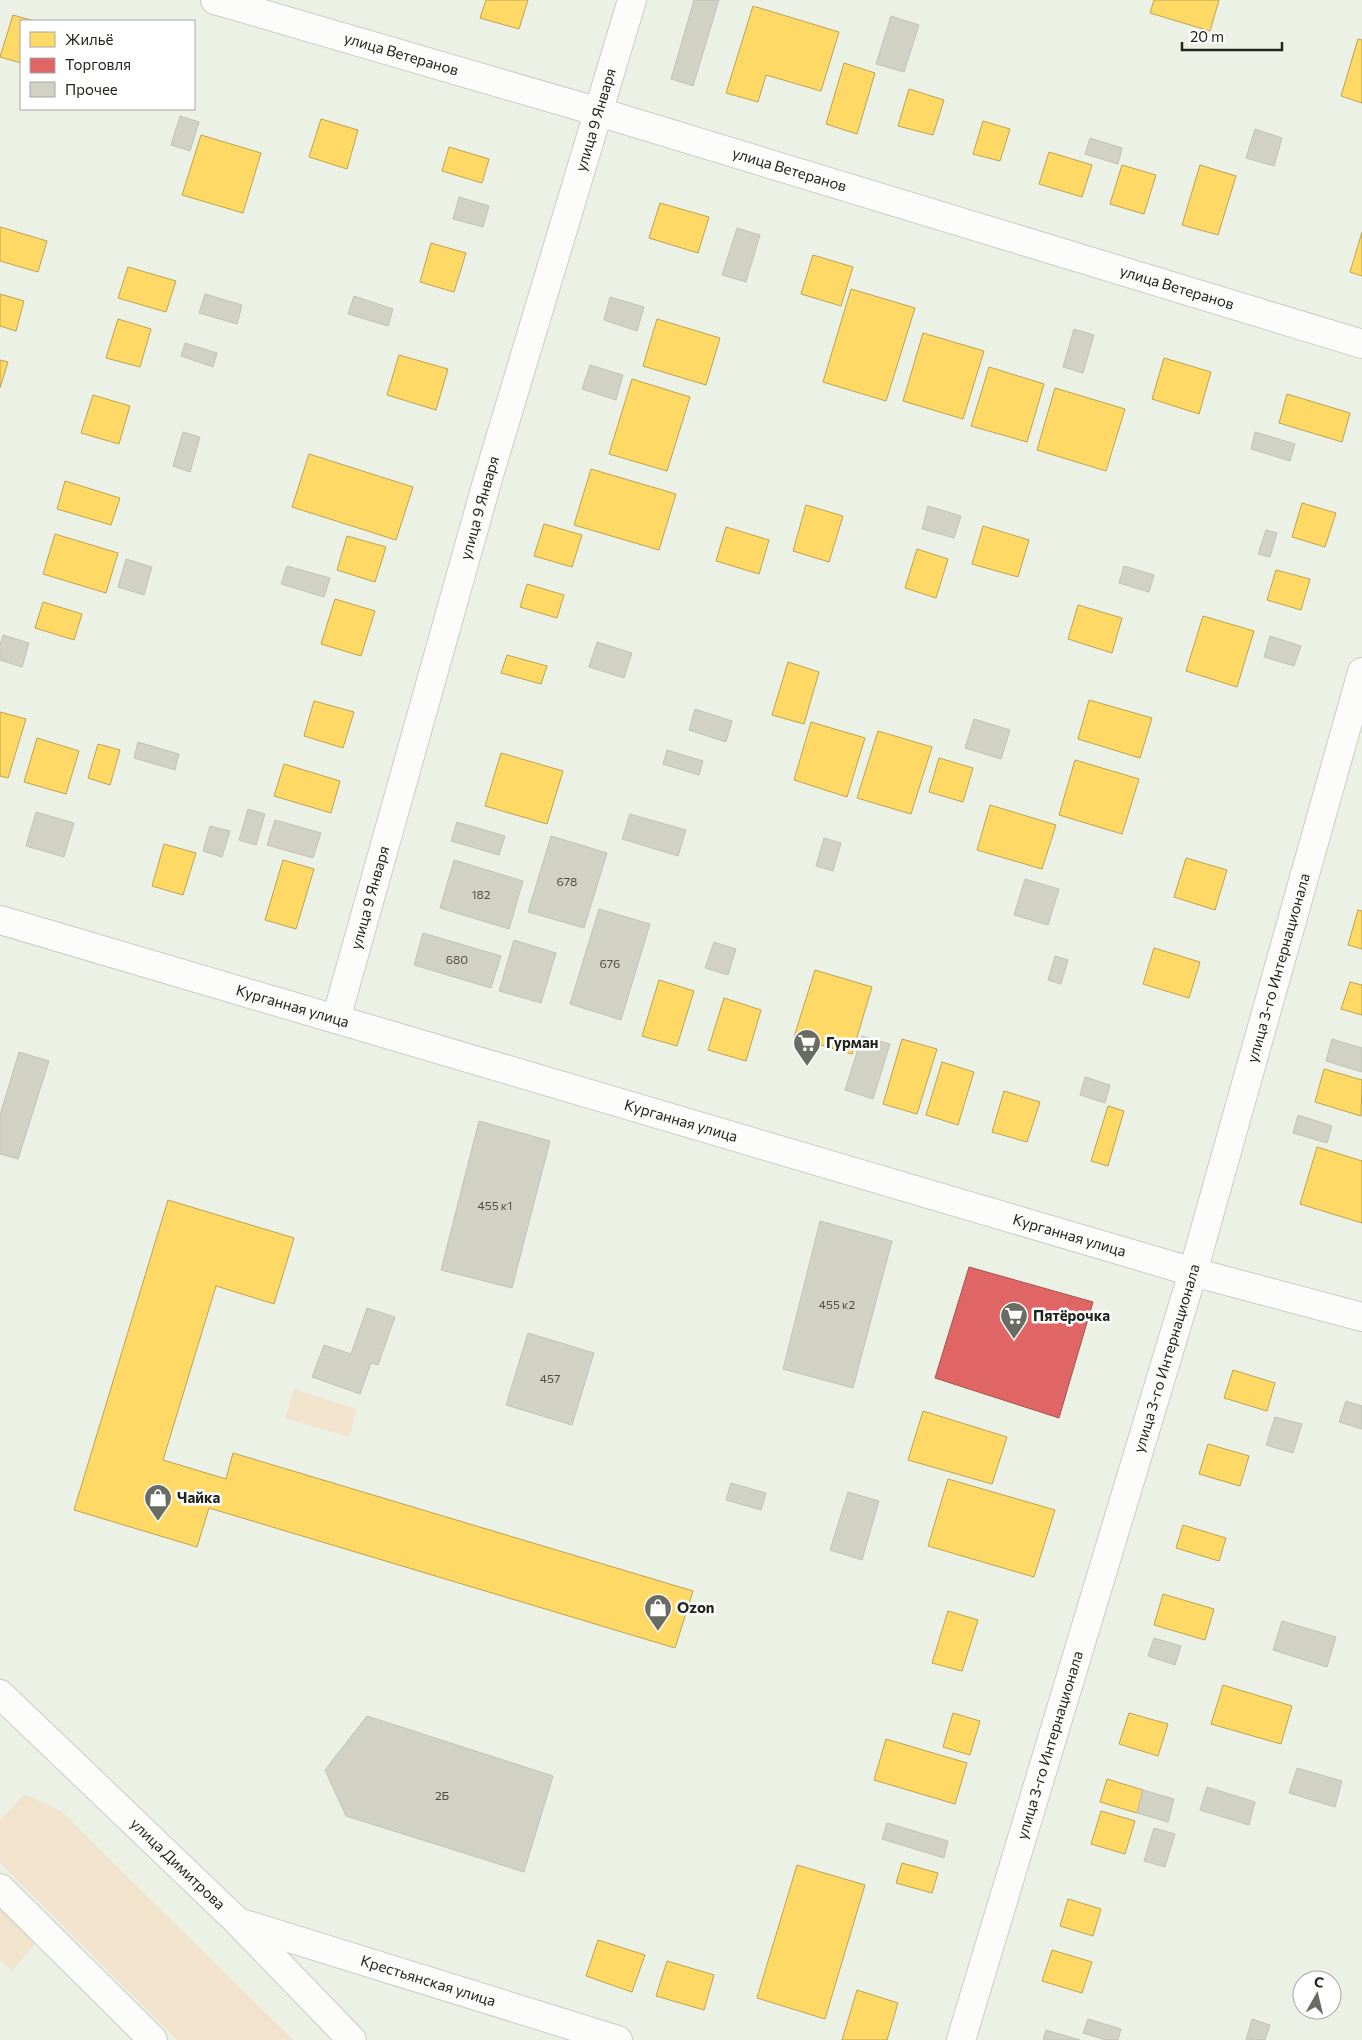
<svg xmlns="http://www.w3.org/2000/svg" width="1362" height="2040" font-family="Commissioner,sans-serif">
<rect width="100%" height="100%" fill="#ecf1e6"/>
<g fill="#f2e3cc">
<path d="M294,1389L357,1409L349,1437L285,1418Z"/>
<path d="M25,1794L61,1811L293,2040H177L0,1863V1820Z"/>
<path d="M0,1908L35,1944L12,1971L0,1960Z"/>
</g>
<g fill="#ffd966" stroke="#bda350">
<path d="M486,0H528L519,29L480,18Z"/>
<path d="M1154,0H1219L1210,31L1150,13Z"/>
<path d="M753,6L839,32L821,91L766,75L758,102L726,93Z"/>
<path d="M13,15L34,21H21V63L0,57Z"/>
<path d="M1358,39L1362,40V103L1341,96Z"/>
<path d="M844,63L875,73L857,134L826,124Z"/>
<path d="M909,89L944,100L933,135L898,126Z"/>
<path d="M321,119L358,130L347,169L309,157Z"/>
<path d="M983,121L1010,129L1000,161L973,154Z"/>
<path d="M201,135L261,153L243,213L182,195Z"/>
<path d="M449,147L489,159L482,183L442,171Z"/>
<path d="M1049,152L1092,165L1082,197L1039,184Z"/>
<path d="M1122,165L1156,175L1144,214L1110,204Z"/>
<path d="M1200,165L1236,176L1218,235L1182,225Z"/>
<path d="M660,203L709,217L698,253L649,238Z"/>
<path d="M0,227L47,241L38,272L0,261Z"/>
<path d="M1362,232V276L1350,272Z"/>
<path d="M431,243L466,253L454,292L420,282Z"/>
<path d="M813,255L853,267L841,306L801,294Z"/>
<path d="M128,267L176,281L166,312L118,298Z"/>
<path d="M851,289L915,308L886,401L823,382Z"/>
<path d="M0,294L24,301L16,331L0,326Z"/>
<path d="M118,319L151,329L140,367L106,358Z"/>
<path d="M657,319L720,338L706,385L643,366Z"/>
<path d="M923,333L984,351L963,419L903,401Z"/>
<path d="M399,355L448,369L436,410L387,395Z"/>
<path d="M1164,358L1211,372L1199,414L1152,399Z"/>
<path d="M0,360L8,362L0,388Z"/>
<path d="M989,367L1044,384L1027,442L971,426Z"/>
<path d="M632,379L690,397L667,471L609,454Z"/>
<path d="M1055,388L1125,409L1106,471L1037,450Z"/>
<path d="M1287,394L1350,413L1342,442L1279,423Z"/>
<path d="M93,395L130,406L119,444L81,433Z"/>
<path d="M309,454L413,487L396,540L292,507Z"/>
<path d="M591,469L676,494L659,550L574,525Z"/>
<path d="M65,481L120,498L111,525L57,509Z"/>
<path d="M1302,503L1336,513L1325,547L1292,537Z"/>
<path d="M806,505L843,516L829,562L793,551Z"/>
<path d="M544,524L582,535L572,567L534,556Z"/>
<path d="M983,526L1029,540L1018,577L972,564Z"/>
<path d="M726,527L769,540L759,574L716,561Z"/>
<path d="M55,534L118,553L106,593L43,574Z"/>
<path d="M347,536L386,547L375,582L337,570Z"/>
<path d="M917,549L948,559L936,598L905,588Z"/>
<path d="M1276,570L1310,579L1301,610L1267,600Z"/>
<path d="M527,584L564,595L557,618L520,607Z"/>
<path d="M335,599L375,611L361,656L321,644Z"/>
<path d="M43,602L82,614L74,640L35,628Z"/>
<path d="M1078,605L1122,618L1112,653L1068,639Z"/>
<path d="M1203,616L1254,631L1237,687L1186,671Z"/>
<path d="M507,655L547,666L541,684L501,673Z"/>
<path d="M788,662L819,672L804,724L772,715Z"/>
<path d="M1089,700L1152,718L1140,758L1078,739Z"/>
<path d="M314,701L354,712L343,748L304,736Z"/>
<path d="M0,712L26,719L8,778L0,776Z"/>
<path d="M811,722L865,738L847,797L794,780Z"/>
<path d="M878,731L932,747L911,814L857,798Z"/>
<path d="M37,738L79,751L66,794L24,782Z"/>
<path d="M98,744L120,750L110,785L88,778Z"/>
<path d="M501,753L563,771L547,824L485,806Z"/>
<path d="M939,758L973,768L963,802L929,792Z"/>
<path d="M1075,760L1139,779L1122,834L1059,815Z"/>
<path d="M284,764L340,781L331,813L274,796Z"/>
<path d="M990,805L1056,825L1042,869L977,850Z"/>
<path d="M164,844L196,853L183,895L152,886Z"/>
<path d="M1186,858L1227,870L1215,910L1174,897Z"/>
<path d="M283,860L314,869L296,929L265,920Z"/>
<path d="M1358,910L1362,911V949L1348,945Z"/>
<path d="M1154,948L1200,962L1189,998L1143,984Z"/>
<path d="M815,970L872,987L852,1054L794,1037Z"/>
<path d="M659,980L694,991L677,1046L642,1036Z"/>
<path d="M1350,982L1362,985V1015L1341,1009Z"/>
<path d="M724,998L761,1010L746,1061L708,1050Z"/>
<path d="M902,1039L937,1049L917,1114L883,1104Z"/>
<path d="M942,1062L974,1072L958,1125L926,1115Z"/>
<path d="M1324,1069L1362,1080L1361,1116L1315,1102Z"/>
<path d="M1004,1091L1040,1102L1027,1142L992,1132Z"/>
<path d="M1108,1106L1124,1111L1108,1166L1091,1161Z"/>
<path d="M1317,1147L1362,1161V1223L1300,1204Z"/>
<path d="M168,1200L294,1238L274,1304L216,1286L163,1460L226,1479L233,1453L693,1591L675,1648L209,1508L197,1547L74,1510Z"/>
<path d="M1233,1370L1275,1383L1267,1411L1224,1398Z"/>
<path d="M923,1411L1007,1437L992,1484L908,1460Z"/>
<path d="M1208,1444L1249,1456L1240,1486L1199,1474Z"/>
<path d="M948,1479L1055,1510L1034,1577L928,1546Z"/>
<path d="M1183,1525L1226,1538L1219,1561L1176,1548Z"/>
<path d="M1163,1594L1214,1609L1205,1640L1154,1625Z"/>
<path d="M948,1611L978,1620L962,1671L932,1663Z"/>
<path d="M1223,1685L1292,1706L1281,1744L1211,1724Z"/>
<path d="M953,1713L980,1721L970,1755L943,1747Z"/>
<path d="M1129,1713L1168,1724L1158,1756L1119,1744Z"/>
<path d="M886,1739L967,1763L955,1804L874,1780Z"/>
<path d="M1107,1779L1143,1790L1137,1813L1100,1802Z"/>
<path d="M1101,1811L1135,1821L1125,1854L1091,1844Z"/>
<path d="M902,1863L938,1873L932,1893L896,1883Z"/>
<path d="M797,1865L865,1885L825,2019L757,1998Z"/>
<path d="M1068,1899L1101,1909L1093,1936L1060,1926Z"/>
<path d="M598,1940L645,1955L632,1992L586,1976Z"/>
<path d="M1052,1950L1092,1962L1082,1993L1042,1981Z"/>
<path d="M667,1961L714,1975L704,2010L656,1996Z"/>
<path d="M857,1990L898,2003L887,2040H842Z"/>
</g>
<path fill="#e06666" stroke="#a75250" d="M969,1267L1093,1302L1059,1418L935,1378Z"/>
<g fill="#d1d2c4" stroke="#c1c2b9">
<path d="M694,0H719L693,86L671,79Z"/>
<path d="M891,16L919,25L904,72L876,64Z"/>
<path d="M180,116L199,122L190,151L171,145Z"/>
<path d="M1255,129L1282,138L1274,166L1246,158Z"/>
<path d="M1090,138L1122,148L1118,164L1085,154Z"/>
<path d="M459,197L489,206L483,227L453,219Z"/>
<path d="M737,228L760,235L746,282L722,275Z"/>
<path d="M205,294L242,305L237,324L199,313Z"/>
<path d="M354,296L393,309L388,326L348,314Z"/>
<path d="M610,297L644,307L637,331L604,320Z"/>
<path d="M1074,329L1094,335L1083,373L1063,367Z"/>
<path d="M185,343L217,353L213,367L181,356Z"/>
<path d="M590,365L623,375L616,400L582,389Z"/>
<path d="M183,432L200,437L190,472L173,466Z"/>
<path d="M1255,432L1295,444L1290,461L1251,449Z"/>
<path d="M928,506L961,516L954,538L922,529Z"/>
<path d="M1266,530L1277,533L1270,557L1258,554Z"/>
<path d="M126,559L152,567L144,595L118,587Z"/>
<path d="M287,566L330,578L324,597L281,584Z"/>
<path d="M1124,566L1154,575L1149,592L1119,583Z"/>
<path d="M3,635L29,643L22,667L0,660V645Z"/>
<path d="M1270,636L1301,646L1294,666L1264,657Z"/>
<path d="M597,642L632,653L624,678L589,667Z"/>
<path d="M695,709L732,721L726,742L689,730Z"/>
<path d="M974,719L1010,730L1001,759L965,748Z"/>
<path d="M138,742L179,754L175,770L134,758Z"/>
<path d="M667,750L703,761L699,775L663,764Z"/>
<path d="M248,809L265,814L256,845L239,840Z"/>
<path d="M36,812L74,823L64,857L26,846Z"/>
<path d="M630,814L686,830L678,856L622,839Z"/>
<path d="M275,820L321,833L313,858L267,845Z"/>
<path d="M457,822L505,836L499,855L451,841Z"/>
<path d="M210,826L230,831L222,857L203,851Z"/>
<path d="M551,836L607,853L584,928L528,912Z"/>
<path d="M824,838L841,843L833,871L816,866Z"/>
<path d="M454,860L523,881L509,929L440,908Z"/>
<path d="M1025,879L1059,889L1048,925L1014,915Z"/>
<path d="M599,909L650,924L621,1020L570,1004Z"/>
<path d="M423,933L501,956L491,988L414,965Z"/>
<path d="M514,940L556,953L541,1003L499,991Z"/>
<path d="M714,942L736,949L728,975L705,968Z"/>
<path d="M1055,956L1068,960L1061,984L1048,980Z"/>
<path d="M862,1036L890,1044L873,1099L845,1090Z"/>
<path d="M1332,1039L1362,1048V1072L1326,1061Z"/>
<path d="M19,1052L49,1061L18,1159L0,1154V1115Z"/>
<path d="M1085,1077L1110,1085L1105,1103L1080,1095Z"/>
<path d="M1298,1115L1332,1126L1327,1143L1293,1133Z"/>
<path d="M479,1121L550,1141L512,1288L441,1270Z"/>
<path d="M820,1221L892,1241L853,1388L783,1369Z"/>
<path d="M367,1308L395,1317L378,1365L371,1363L360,1394L312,1377L324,1345L351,1354Z"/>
<path d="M528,1333L594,1353L572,1425L506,1405Z"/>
<path d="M1346,1401L1362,1406V1429L1339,1422Z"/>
<path d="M1275,1417L1302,1424L1293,1453L1266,1445Z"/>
<path d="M731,1483L766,1493L761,1510L726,1500Z"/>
<path d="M848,1492L879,1501L862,1560L830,1550Z"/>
<path d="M1282,1621L1336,1637L1327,1667L1273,1650Z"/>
<path d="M1154,1638L1181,1646L1175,1665L1148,1656Z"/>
<path d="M367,1716L553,1776L524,1872L346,1816L325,1770Z"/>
<path d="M1297,1768L1342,1781L1335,1807L1289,1793Z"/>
<path d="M1207,1787L1255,1802L1249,1825L1200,1810Z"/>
<path d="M1143,1790L1174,1799L1168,1822L1137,1813Z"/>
<path d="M887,1823L948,1841L944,1858L882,1839Z"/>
<path d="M1154,1828L1175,1834L1165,1867L1144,1861Z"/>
<path d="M1088,2019L1121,2029L1118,2040H1106L1083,2033Z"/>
<path d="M1252,2019L1270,2025L1265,2040H1246Z"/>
<path d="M1046,2030L1080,2040H1043Z"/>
</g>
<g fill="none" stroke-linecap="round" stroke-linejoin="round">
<defs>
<g id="minor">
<path id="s1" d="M215,0L599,112L1362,344"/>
<path id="s2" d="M0,920L1193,1272L1362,1317"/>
<path id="s3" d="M336,1019L489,475L632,0"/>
<path d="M0,1888L153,2040"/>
<path id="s4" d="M238,1922L618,2040"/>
<path id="s5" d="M961,2040L1193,1272L1362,672"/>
</g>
<g id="major">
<path id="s6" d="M0,1694L238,1922L352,2040"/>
</g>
</defs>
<use href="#minor" stroke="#c9cdc4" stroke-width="30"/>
<use href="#major" stroke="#c9cdc4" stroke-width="30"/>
<use href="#minor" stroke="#fcfdfb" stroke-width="28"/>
<use href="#major" stroke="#fcfdfb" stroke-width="28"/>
</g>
<defs>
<symbol id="supermarket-pin" viewBox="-11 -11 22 30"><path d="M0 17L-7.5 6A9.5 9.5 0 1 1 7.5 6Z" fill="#696c63" stroke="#fff"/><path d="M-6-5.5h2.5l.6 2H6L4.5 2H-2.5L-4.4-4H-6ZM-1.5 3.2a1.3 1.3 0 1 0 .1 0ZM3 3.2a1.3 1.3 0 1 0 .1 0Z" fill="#fff"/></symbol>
<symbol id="shop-pin" viewBox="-11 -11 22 30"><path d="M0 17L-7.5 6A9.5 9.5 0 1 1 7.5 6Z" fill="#696c63" stroke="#fff"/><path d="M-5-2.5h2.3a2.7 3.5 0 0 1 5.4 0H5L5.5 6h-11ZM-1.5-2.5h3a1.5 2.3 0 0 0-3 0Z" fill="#fff"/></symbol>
</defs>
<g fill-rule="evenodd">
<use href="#supermarket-pin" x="791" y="1027" width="32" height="43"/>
<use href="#supermarket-pin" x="998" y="1300" width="32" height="43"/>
<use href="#shop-pin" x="142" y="1482" width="32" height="43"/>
<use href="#shop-pin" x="642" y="1592" width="32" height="43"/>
</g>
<g text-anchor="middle" stroke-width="5" stroke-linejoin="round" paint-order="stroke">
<g font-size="12" fill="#4e5047">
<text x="567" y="886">678</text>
<text x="481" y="899">182</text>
<text x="457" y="964">680</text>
<text x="610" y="968">676</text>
<text x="495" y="1210">455 к1</text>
<text x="837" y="1309">455 к2</text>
<text x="550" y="1383">457</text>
<text x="442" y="1800">2Б</text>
</g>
<g font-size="15" fill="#22251d" stroke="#fff">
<text dy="5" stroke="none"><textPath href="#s1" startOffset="194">улица Ветеранов</textPath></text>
<text dy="5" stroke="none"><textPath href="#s3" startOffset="936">улица 9 Января</textPath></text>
<text dy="5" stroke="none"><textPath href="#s1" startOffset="599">улица Ветеранов</textPath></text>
<text dy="5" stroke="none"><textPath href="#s1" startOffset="1004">улица Ветеранов</textPath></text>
<text dy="5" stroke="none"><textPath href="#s3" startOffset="531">улица 9 Января</textPath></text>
<text dy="5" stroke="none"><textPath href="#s3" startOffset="126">улица 9 Января</textPath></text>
<text dy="5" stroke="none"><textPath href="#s5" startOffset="1118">улица 3-го Интернационала</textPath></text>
<text dy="5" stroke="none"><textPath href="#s2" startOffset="305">Курганная улица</textPath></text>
<text dy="5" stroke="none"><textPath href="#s2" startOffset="710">Курганная улица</textPath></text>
<text dy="5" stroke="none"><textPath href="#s2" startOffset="1115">Курганная улица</textPath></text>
<text dy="5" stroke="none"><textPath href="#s5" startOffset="712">улица 3-го Интернационала</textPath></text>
<text dy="5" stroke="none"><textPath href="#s5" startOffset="308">улица 3-го Интернационала</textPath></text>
<text dy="5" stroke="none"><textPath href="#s6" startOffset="246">улица Димитрова</textPath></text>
<text dy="5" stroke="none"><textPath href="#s4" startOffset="199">Крестьянская улица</textPath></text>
</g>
<g font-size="15" font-weight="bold" fill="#22251d" stroke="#fff" text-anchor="start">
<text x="826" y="1048">Гурман</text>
<text x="1033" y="1321">Пятёрочка</text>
<text x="177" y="1503">Чайка</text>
<text x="677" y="1613">Ozon</text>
</g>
</g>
<rect x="20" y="20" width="175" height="90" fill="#ffffff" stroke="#a7a8a5"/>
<rect x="30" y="32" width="25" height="15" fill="#ffd966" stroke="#a7a8a5"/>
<text x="65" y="45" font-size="15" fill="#22251d">Жильё</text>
<rect x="30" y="58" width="25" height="15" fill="#e06666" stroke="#a7a8a5"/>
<text x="65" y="70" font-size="15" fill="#22251d">Торговля</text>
<rect x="30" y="82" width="25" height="15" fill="#d1d2c4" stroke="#a7a8a5"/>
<text x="65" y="95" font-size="15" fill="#22251d">Прочее</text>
<g transform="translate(1317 1995) rotate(8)"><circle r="24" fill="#ffffff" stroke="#a7a8a5"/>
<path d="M0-4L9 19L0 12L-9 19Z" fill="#696c63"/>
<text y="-8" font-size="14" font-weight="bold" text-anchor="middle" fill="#22251d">С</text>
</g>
<path d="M1182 42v8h100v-8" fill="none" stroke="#22251d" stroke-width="2.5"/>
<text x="1190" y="42" font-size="15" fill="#22251d" stroke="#ffffff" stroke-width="4" paint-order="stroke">20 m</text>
</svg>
